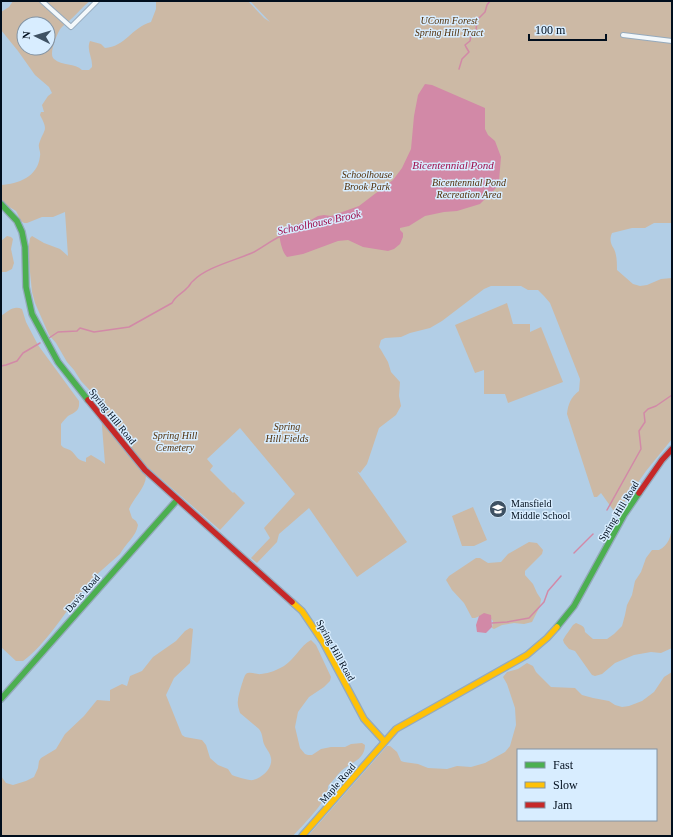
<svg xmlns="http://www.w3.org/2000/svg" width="673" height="837" font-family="Georgia,serif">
<rect width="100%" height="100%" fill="#b2cee6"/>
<g fill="#ccb9a5" fill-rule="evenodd">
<path d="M13,1H90C83,6 77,14 70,20C68,23 63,25 61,28C57,33 48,55 54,59C62,66 75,63 82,70H89L92,67C93,58 86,50 90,41L101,44L105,48C125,47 131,28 151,22L156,9V1H248L264,18L270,22L250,1H672V223H654L645,228H632L612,233C609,240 611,244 614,249C617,255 617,264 617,270L633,284L640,286L647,285L661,279L672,278V439L646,471L616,514L601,493L597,497H594L567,414C568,404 571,397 579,391L580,379L550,303L544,296L538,290H528L521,286H491L484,289L442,321L430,328L410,333L401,337L385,338L381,340L379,347L381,350L388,362L391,372L400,382L399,396L401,406L396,415L379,428L367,464L360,473L357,471L407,542L357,577L309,508L279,534L277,542L257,563L251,558L270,538L264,528L295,494L240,428L207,459L213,466L210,470L233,493L234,492L245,503L220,530L143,463L142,467C143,470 146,473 146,476C146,487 133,499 129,509L132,518L136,521L138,525C136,537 125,544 120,554L94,577C92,583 85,588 81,593C62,616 46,644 23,661H16L1,647V316C8,311 14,305 22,309L26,322L38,345L79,401C80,411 75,412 68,416C66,418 63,421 61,424V445C64,449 66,448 70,450C77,455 76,460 86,462V458L91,455L101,461L105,464L100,401L81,381L74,370L67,362L56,343L49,335L35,303L32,292L28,252L30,238L32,236L44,243L60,249L68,256L65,212L53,217H42L27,223H24L21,221L16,211L1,202V185C18,184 38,177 40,156C41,152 38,148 39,144C44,128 49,132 40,115L41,112H44L42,105L48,96L52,93L49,87L35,75L18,51L1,30V12L9,7ZM24,24H48V48H24Z"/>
<path d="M7,236L11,237L13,239L11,249L14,263L12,269L6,272H1V241Z"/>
<path d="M507,303L510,313L513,324H530V332L541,327L563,382L508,403L505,394H484V370L475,373L455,325Z"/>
<path d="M473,507L487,540L474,546H462L452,516Z"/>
<path d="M672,526V648L661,653L651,652L634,655L615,663L602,674L595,676L592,675L575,651L569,649L564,643L563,640C566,634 570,630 573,625L576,623C581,625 585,626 585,632L593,639H607L614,634L622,626L625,615L627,605L632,595L635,581L641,572L646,558L652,550H659C669,545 671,536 672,526Z"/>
<path d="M529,542L537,543L543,550L542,554L525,571V575L533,584L537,593L541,599L540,606L532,622L524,624L514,623L502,625L494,629L492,628L493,621L489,617L482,615L475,618H472L464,603L452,590L446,580L449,576L476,558H480L488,563L501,562L508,554Z"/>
<path d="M190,628L193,629L190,663L174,678L166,695L182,735L185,737L202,740L206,745L210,758L218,765L228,769L232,775C234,776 250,781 253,780C262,778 273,768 271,758C270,752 266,749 264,744C262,739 263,734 259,729L240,713C239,709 237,705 238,700C238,697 244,675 246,674C250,671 257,675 261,674C270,673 277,670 284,666C295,659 300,646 311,640L316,645L331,677L330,681L324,687L309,697L298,712L295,727L300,748L305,754L308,755H312L321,749L331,747H345L351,744L362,743L365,745C365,760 350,763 341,771C337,775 333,781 328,786C329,800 303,825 293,836H1V776L6,783L13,785L26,781L34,777L38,768L39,761L41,758L56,749L65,734L84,716L97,700L110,701V690L122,684L127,686L130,676L142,671L153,657L176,641L185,631Z"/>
<path d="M527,663L533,666L536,672L551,687L575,688L582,695L593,698L609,701L615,705L622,707L629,706L642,701L654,692L664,677L672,672V836H308L387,746H390L397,752L401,761L404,762L418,764L428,768L447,769L457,766L471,767L485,763L505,752L510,746L516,725L515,708L507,684L503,677L507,672L518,669ZM518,750H656V820H518Z"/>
</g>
<g fill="#d289a7">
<path d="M425,84L432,85L485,108V129L488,135L495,141L501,157L499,181L497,187L480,204L457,211L444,212L425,216L409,226L400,228V230L403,233V237L400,244L394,249L388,251L363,247L348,240L338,241L303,254L287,257C282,252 280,241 279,233L281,231L289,229L300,223L309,221L318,216L324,215L331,216L359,206L393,180L402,168L411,149L414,116L418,95Z"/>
<path d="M484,613L491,615L492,627L486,633L477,632L476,625L479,616Z"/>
</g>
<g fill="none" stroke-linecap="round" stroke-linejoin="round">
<g stroke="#d289a7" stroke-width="1.5">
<path d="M459,69L462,59L469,52L466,47L465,45L470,41L471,35L476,31L477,20L485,12L487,5L490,1"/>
<path d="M49,338L58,332L77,331L80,328L94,332L129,327L172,303C176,295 182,294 187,288C190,286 190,283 193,281C206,267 237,260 254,252C263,247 272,240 281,236"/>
<path d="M1,366L6,365L17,361L23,353L40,343"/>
<path d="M607,510L641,449L639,431L645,422L644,413L648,409L656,406L672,395"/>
<path d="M574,553L593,534"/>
<path d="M492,623L507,622L529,618L544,602L548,591L561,576"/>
</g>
<defs>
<g id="street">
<path d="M42,1L71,27L97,1"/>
<path d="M623,35L672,41"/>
</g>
<g id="fast">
<path d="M1,204L17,221L22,232L25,247L26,287L32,314L58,362L88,400"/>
<path d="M557,627L574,606L624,515L639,493"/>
<path d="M1,699L177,500"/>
</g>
<g id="slow">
<path d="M292,602L302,611L323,642L364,719L384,741"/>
<path d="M302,836L396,729L527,655L547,638L557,627"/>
</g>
<g id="jam">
<path d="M88,400L145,470L292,602"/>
<path d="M639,493L662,460L672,449"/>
</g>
</defs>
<use href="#street" stroke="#95aabd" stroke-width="6"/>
<use href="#fast" stroke="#95aabd" stroke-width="8"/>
<use href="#slow" stroke="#95aabd" stroke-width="8"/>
<use href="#jam" stroke="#95aabd" stroke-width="8"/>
<use href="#street" stroke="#f3f8fb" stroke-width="4"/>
<use href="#fast" stroke="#4caf50" stroke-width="5.5"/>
<use href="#slow" stroke="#ffc107" stroke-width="5.5"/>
<use href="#jam" stroke="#c62828" stroke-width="5.5"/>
</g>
<defs>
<symbol id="school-disc" viewBox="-11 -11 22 22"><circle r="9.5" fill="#3e5163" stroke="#d8edff"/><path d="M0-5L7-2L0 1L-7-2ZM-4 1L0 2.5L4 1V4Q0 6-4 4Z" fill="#fff"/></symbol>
</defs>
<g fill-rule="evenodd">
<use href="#school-disc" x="488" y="499" width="20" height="20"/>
</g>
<g text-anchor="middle" stroke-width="3" stroke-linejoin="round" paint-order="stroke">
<g font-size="10" font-style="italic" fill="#523009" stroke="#d8edff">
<text x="449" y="24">UConn Forest<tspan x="449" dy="12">Spring Hill Tract</tspan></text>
<text x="367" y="178">Schoolhouse<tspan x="367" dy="12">Brook Park</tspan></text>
<text x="469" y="186">Bicentennial Pond<tspan x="469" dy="12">Recreation Area</tspan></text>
<text x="287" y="430">Spring<tspan x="287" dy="12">Hill Fields</tspan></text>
<text x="175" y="439">Spring Hill<tspan x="175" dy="12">Cemetery</tspan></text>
</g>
<g font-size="10" fill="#000e1d" stroke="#d8edff">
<text transform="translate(113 416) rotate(51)" y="4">Spring Hill Road</text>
<text transform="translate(618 511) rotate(-59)" y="4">Spring Hill Road</text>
<text transform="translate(82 593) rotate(-49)" y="4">Davis Road</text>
<text transform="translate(336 650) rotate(61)" y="4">Spring Hill Road</text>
<text transform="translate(337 783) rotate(-49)" y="4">Maple Road</text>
</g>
<g font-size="10" fill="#000e1d" stroke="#d8edff" text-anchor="start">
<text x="511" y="507">Mansfield<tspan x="511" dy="12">Middle School</tspan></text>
</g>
<g font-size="11" font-style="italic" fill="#9e0c4a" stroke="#d8edff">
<text x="453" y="169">Bicentennial Pond</text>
<text transform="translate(319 222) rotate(-12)" y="4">Schoolhouse Brook</text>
</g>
</g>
<rect width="673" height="837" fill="none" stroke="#000e1d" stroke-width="4"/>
<rect x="517" y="749" width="140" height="72" fill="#d8edff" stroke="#8294a5"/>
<rect x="525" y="762" width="20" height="6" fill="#4caf50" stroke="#8294a5"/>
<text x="553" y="769" font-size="12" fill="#000e1d">Fast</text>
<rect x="525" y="782" width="20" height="6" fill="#ffc107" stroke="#8294a5"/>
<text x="553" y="789" font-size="12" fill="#000e1d">Slow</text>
<rect x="525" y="802" width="20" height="6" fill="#c62828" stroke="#8294a5"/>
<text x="553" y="809" font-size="12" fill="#000e1d">Jam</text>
<g transform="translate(36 36) rotate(275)"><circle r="19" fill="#d8edff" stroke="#8294a5"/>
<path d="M0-3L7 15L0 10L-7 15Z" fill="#3e5163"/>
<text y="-6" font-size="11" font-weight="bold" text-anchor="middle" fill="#000e1d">N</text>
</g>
<path d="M529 34v6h77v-6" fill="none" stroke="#000e1d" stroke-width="2"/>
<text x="535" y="34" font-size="12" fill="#000e1d" stroke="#d8edff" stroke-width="3" paint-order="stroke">100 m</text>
</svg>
